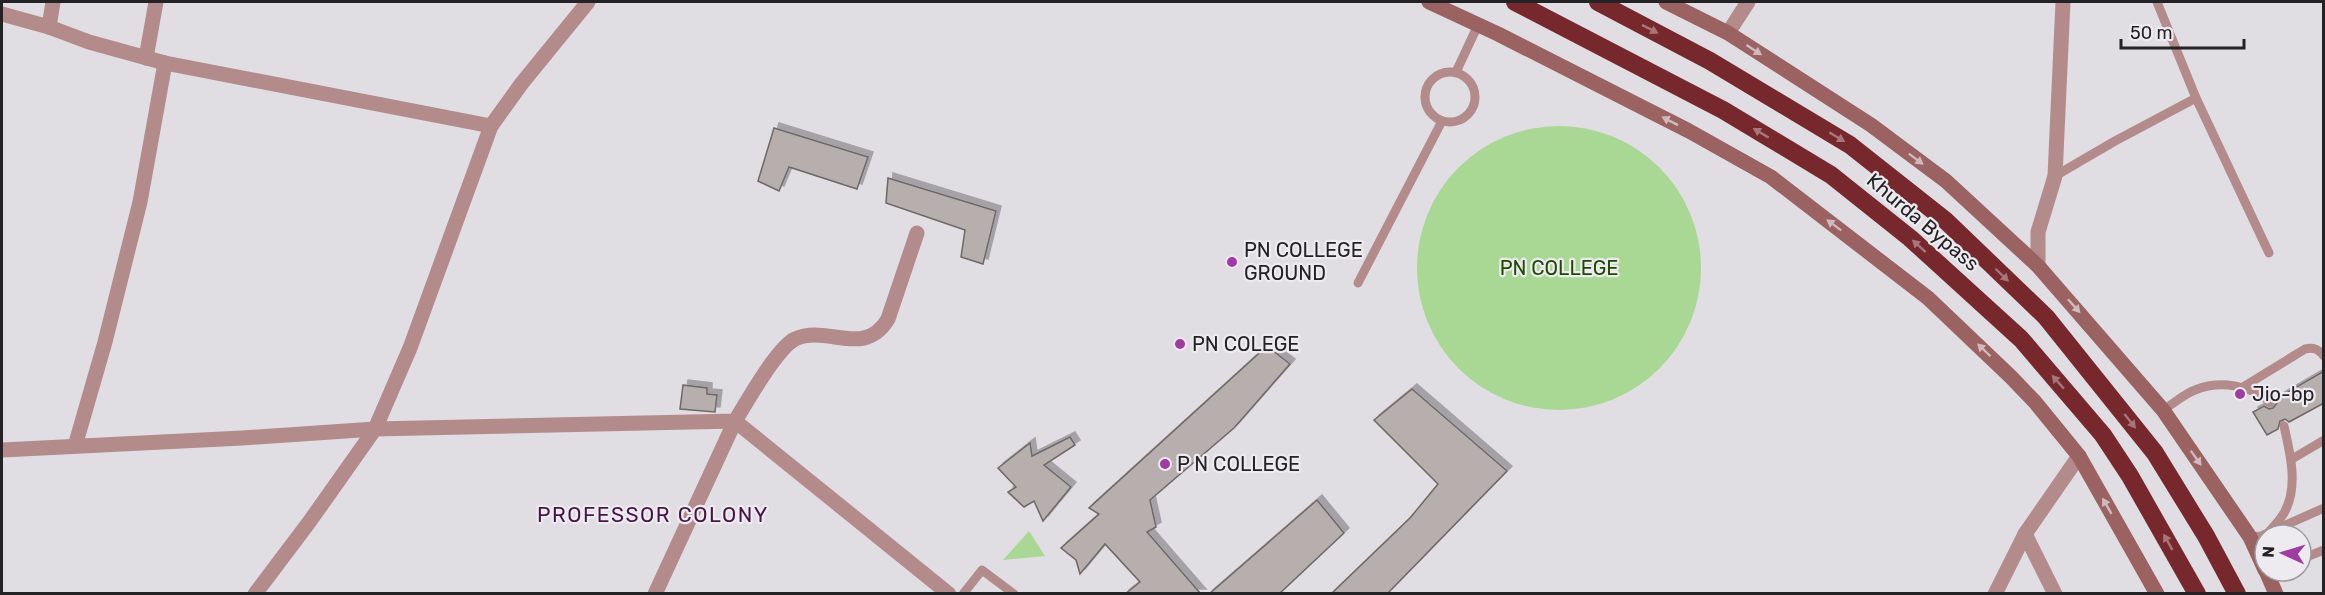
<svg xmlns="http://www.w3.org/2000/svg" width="2325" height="595" font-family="Rubik,sans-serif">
<defs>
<filter id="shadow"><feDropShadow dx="5" dy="-5" stdDeviation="0" flood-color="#0004"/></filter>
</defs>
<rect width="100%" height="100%" fill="#e0dde3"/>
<g fill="#a8d894">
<circle cx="1559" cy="268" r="142"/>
<path d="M1029,531L1045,556L1003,560Z"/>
</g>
<g fill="#b6afae" stroke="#6e6766" stroke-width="1.5" filter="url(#shadow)">
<path d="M774,128L868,157L857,189L789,167L779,191L758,181Z"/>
<path d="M888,178L996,211L983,264L961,257L965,230L886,203Z"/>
<path d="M1267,346L1290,364L1234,428L1150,500L1156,527L1147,532L1201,594H1125L1140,582L1105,544L1080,574L1076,560L1061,548L1099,514L1089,508Z"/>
<path d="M2324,371V403L2289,422L2285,419L2280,421L2278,429L2267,435L2253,412L2264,406L2269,409L2273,408L2277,403L2276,399Z"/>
<path d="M683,385L707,388V394L717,395L715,412L680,409Z"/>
<path d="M1412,389L1507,471L1387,594H1331L1410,518L1438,484L1374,420Z"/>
<path d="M1070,437L1075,445L1044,465L1071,487L1043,521L1034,501L1024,507L1008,492L1016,487L998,468L1030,443L1032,456Z"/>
<path d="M1317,500L1344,533L1279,594H1209Z"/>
</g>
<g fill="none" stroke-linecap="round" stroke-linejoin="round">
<g stroke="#b38b8a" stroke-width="9">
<path d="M2157,2L2196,98L2269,253"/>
<circle cx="1450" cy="97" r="25"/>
<path d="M1456,72L1478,25"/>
<path d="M2055,176L2115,141L2196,98"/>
<path d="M1358,283L1442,121"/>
<path d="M2243,387L2305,349C2314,347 2318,349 2324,356"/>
<path d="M2163,410C2173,404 2184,394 2195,390C2220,380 2250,385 2270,402"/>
<path d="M2292,459L2324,440"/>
<path d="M2269,532C2274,526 2280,520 2284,513C2299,487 2290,453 2284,426"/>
<path d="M2250,537L2261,536L2324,508"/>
<path d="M2301,559L2324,550"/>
<path d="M963,594L982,570L1014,594"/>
</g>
<g stroke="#b38b8a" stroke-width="15">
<path d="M2,14L49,27L89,42L165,63L491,126"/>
<path d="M49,27L53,2"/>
<path d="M1728,33L1748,2"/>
<path d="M146,58L156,2"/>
<path d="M2038,266V232L2055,176L2063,2"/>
<path d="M75,446L105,342L140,202L165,63"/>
<path d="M2,450L242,438L375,429L735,421C747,402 776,349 795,339C827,324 864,359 888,319L917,233"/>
<path d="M2025,534L2055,594"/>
<path d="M255,594L310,521L375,429L410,348L491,126L522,83L588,2"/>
<path d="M655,594L735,421L949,594"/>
<path d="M1995,594L2025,534L2079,456"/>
</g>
<g stroke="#9a6261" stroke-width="15">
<path d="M1429,2L1498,34L1689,131L1771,177L1928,298L2011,377L2035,402L2079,456L2157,594"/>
<path d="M1666,2L1728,33L1871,125L1946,181L2038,266L2163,410L2250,537L2265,570"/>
<path d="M2266,571L2276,594"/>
</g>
<g stroke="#76282d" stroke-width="18">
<path d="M1515,2L1723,110L1831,175L1910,238L2021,339L2103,435L2130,476L2197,594"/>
<path d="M1598,2L1710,61L1850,145L1945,220L2046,317L2155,453L2206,536L2237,594"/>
</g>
</g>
<defs><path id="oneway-solid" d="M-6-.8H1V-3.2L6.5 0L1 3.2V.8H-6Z" transform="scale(1.5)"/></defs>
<g fill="#a6767b">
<use href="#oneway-solid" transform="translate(1650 29) rotate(27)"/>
<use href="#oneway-solid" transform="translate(1761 133) rotate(-149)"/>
<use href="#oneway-solid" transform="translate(1837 137) rotate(31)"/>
<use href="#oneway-solid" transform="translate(1919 246) rotate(-138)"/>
<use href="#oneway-solid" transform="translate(2002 275) rotate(44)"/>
<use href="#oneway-solid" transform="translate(2058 382) rotate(-131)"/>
<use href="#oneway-solid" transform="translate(2130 421) rotate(52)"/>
<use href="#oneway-solid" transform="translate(2168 542) rotate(-119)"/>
</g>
<g fill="#d0babe">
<use href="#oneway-solid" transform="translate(1754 50) rotate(33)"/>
<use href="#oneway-solid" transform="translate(1670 121) rotate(-153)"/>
<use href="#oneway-solid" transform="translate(1916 159) rotate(37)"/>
<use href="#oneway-solid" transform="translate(1834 225) rotate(-143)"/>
<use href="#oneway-solid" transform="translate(2074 306) rotate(48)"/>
<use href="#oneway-solid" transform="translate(1984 350) rotate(-136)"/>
<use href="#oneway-solid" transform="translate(2196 458) rotate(55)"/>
<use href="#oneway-solid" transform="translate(2107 506) rotate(-120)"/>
</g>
<g fill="#a03ca1" stroke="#edeaf0" stroke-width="2">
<circle cx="1232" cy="262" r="6"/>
<circle cx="1180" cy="344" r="6"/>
<circle cx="2240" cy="394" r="6"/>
<circle cx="1165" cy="464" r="6"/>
</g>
<g text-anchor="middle" stroke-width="4.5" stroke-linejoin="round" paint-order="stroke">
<g font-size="20" fill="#232224" stroke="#edeaf0">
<text transform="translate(1923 222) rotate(40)" y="7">Khurda Bypass</text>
</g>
<g font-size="20" fill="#232224" stroke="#edeaf0" text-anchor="start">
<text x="1244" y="257">PN COLLEGE<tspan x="1244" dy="23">GROUND</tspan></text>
<text x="1192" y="351">PN COLEGE</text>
<text x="2252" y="401">Jio-bp</text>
<text x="1177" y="471">P N COLLEGE</text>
</g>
<g font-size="20" fill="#1e4a00" stroke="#edeaf0">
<text x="1559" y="275">PN COLLEGE</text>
</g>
<g font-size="21" letter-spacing="1.5" fill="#451546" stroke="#edeaf0">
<text x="653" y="522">PROFESSOR COLONY</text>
</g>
</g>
<rect width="2325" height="595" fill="none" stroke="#232224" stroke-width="6"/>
<g transform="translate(2283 553) rotate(274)"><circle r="28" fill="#edeaf0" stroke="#9c9a9e" stroke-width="1.5"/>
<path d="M0-4.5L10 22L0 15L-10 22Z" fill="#a03ca1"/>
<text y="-9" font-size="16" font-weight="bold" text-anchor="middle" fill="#232224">N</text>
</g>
<path d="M2121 39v9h123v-9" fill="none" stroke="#232224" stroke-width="3"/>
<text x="2130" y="39" font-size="18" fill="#232224" stroke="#edeaf0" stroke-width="4.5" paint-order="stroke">50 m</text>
</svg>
